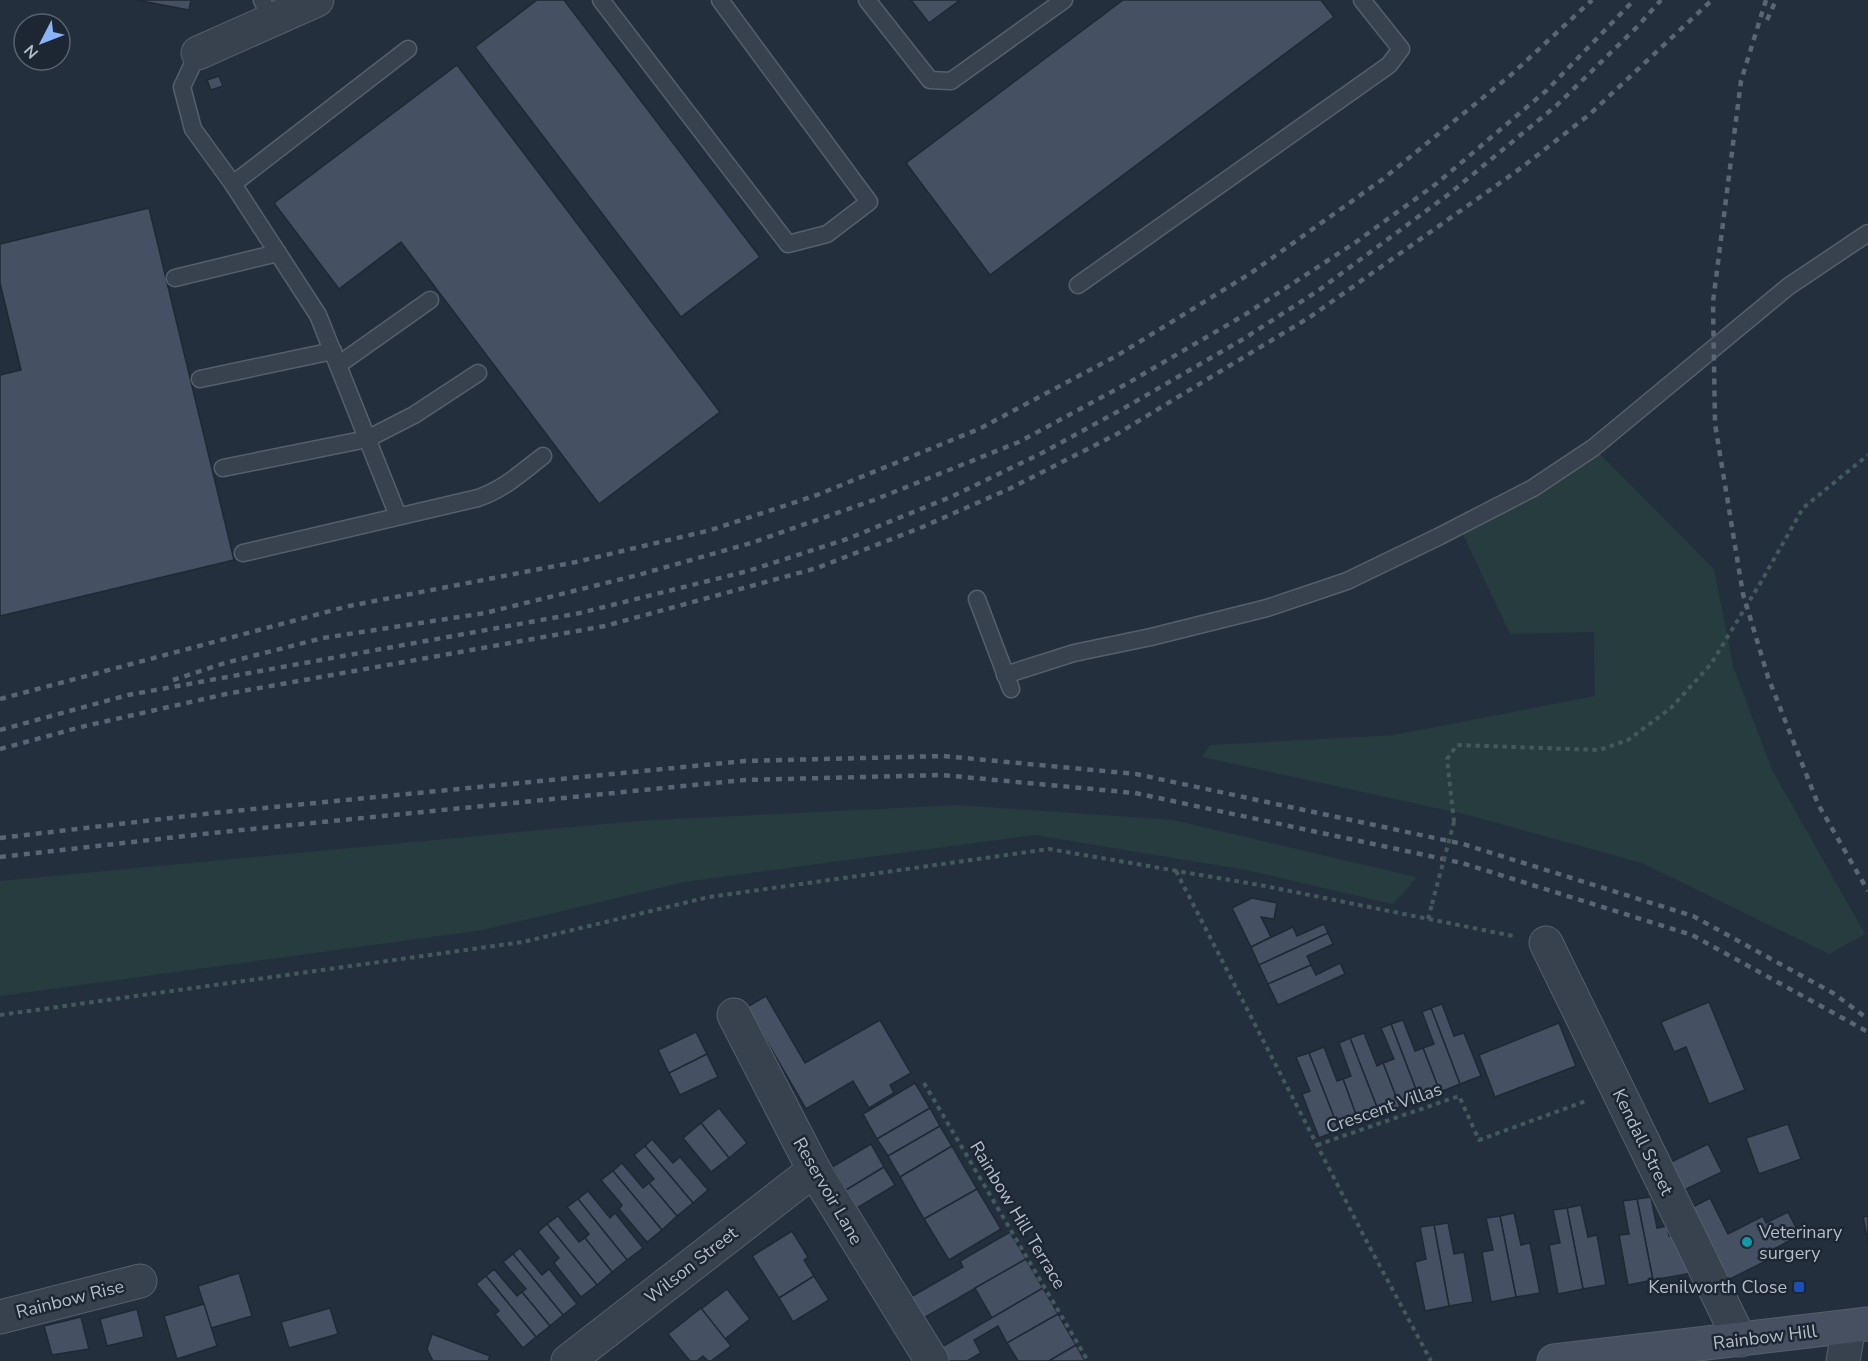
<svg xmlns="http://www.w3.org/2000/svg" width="1868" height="1361" font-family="'Nunito Sans',sans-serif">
<rect width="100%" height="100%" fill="#242f3e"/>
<g fill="#263c3f">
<path d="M1598,452L1714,569L1733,666L1772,770L1865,934L1829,954L1642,863L1468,815L1202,757L1210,745L1394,735L1595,696L1594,632L1510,634L1461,530Z"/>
<path d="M957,805L1173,820L1416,877L1410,886L1392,904L1246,870L1035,835L684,882L483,930L0,996V881L636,821Z"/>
</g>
<g fill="#455162" stroke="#1f2835" stroke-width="1.5">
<path d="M136,0H191L189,10Z"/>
<path d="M537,0H564L760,257L681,317L475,47Z"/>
<path d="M911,0H960L929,23Z"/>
<path d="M1123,0H1321L1334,17L990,275L906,163Z"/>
<path d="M457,65L720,412L599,504L401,242L339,289L274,203Z"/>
<path d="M219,76L223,86L211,90L207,80Z"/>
<path d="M149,208L234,560L0,616V375L21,370L0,283V244Z"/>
<path d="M1252,898L1277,903L1274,919L1261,917L1271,937L1251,947L1232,908Z"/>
<path d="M1324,924L1328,933L1259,965L1251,947L1293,927L1297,936Z"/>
<path d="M1328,933L1333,944L1307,956L1311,965L1268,984L1259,965Z"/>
<path d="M1340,963L1345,974L1278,1005L1268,984L1311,965L1316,975Z"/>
<path d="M766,996L805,1063L880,1020L911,1073L890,1085L894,1093L869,1108L853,1081L806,1109L747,1007Z"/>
<path d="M1709,1002L1745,1090L1709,1104L1686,1047L1674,1052L1661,1022Z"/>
<path d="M1442,1004L1454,1036L1464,1033L1481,1076L1460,1084L1431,1008Z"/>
<path d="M1431,1008L1460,1084L1440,1092L1423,1048L1434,1044L1422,1012Z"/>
<path d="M1403,1020L1415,1051L1423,1048L1440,1092L1420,1100L1391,1024Z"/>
<path d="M1559,1023L1576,1066L1495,1097L1479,1055Z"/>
<path d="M1391,1024L1420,1100L1400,1107L1383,1063L1394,1059L1381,1028Z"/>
<path d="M696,1032L707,1054L669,1073L658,1050Z"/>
<path d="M1364,1033L1377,1066L1383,1063L1400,1107L1380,1115L1350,1038Z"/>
<path d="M1350,1038L1380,1115L1359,1123L1343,1079L1351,1076L1339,1043Z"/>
<path d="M1324,1047L1337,1081L1343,1079L1359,1123L1339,1130L1309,1053Z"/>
<path d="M1309,1053L1339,1130L1319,1138L1302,1094L1310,1091L1296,1057Z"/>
<path d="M707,1054L718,1077L680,1095L669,1073Z"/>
<path d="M915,1083L930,1108L877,1139L863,1114Z"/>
<path d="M719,1108L747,1143L729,1158L701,1123Z"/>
<path d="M930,1108L940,1126L888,1156L877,1139Z"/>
<path d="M701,1123L729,1158L711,1172L683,1138Z"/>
<path d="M1788,1124L1801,1159L1759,1174L1746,1138Z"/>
<path d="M940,1126L952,1146L900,1177L888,1156Z"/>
<path d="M652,1139L673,1163L680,1157L708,1190L693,1203L645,1146Z"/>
<path d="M871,1144L884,1167L846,1190L832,1167Z"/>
<path d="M1708,1144L1722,1172L1684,1190L1671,1162Z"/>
<path d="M645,1146L693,1203L677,1216L649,1183L654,1179L634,1155Z"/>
<path d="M952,1146L977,1189L924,1219L900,1177Z"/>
<path d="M622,1163L643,1188L649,1183L677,1216L662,1230L613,1171Z"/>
<path d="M884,1167L895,1185L857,1208L846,1190Z"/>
<path d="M613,1171L662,1230L647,1242L619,1209L622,1205L601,1180Z"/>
<path d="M977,1189L1001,1229L949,1260L924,1219Z"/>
<path d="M588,1191L610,1218L615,1213L643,1248L627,1260L578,1199Z"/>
<path d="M1651,1197L1657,1228L1667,1226L1669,1236L1678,1234L1698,1272L1653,1280L1637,1199Z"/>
<path d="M1710,1198L1728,1234L1763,1216L1766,1223L1788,1212L1800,1235L1774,1249L1778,1255L1726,1281L1689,1209Z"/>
<path d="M578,1199L627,1260L612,1272L585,1238L589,1234L567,1207Z"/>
<path d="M1637,1199L1653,1280L1628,1285L1619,1235L1629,1234L1623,1201Z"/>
<path d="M1581,1205L1588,1237L1597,1235L1606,1285L1583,1289L1567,1208Z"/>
<path d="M1567,1208L1583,1289L1558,1294L1549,1245L1560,1243L1553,1210Z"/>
<path d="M1514,1213L1521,1245L1530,1243L1540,1293L1516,1297L1500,1216Z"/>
<path d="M558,1216L579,1242L585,1238L612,1272L597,1285L547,1224Z"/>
<path d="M1500,1216L1516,1297L1491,1302L1482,1252L1493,1250L1486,1218Z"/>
<path d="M1868,1216V1243L1863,1217Z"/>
<path d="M1448,1223L1454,1254L1464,1252L1473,1302L1449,1306L1434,1225Z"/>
<path d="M547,1224L597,1285L581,1297L554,1263L559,1258L538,1232Z"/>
<path d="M1434,1225L1449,1306L1425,1311L1415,1262L1426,1259L1420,1227Z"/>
<path d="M792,1231L808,1257L804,1260L814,1276L779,1298L752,1256Z"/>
<path d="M1010,1232L1026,1259L915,1323L902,1302L963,1267L960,1261Z"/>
<path d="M520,1248L542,1275L549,1269L577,1304L563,1315L513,1254Z"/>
<path d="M513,1254L563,1315L550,1326L522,1292L526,1289L503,1262Z"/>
<path d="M1026,1259L1043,1288L992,1318L975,1288Z"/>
<path d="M494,1269L517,1296L522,1292L550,1326L536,1337L486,1276Z"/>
<path d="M239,1273L252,1316L211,1328L198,1286Z"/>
<path d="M486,1276L536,1337L523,1348L495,1314L499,1311L476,1284Z"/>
<path d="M814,1276L829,1300L793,1322L779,1298Z"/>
<path d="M1043,1288L1058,1314L1007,1343L998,1326L974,1340L981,1353L967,1361H939L933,1352Z"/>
<path d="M727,1289L750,1319L725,1339L701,1309Z"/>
<path d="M204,1304L217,1346L177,1359L164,1316Z"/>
<path d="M330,1308L338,1334L289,1348L281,1322Z"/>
<path d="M701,1308L731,1346L711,1361H708L703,1356L697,1361H690L668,1334Z"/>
<path d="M137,1309L144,1337L107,1346L100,1319Z"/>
<path d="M1058,1314L1076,1345L1049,1361H1018L1007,1343Z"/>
<path d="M81,1317L89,1349L52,1355L44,1326Z"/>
<path d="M432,1334L490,1356L488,1361H433L427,1349Z"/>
<path d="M1076,1345L1085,1361H1049Z"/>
</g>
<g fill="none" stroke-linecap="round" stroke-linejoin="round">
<defs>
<g id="service">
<path d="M262,0L271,20"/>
<path d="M601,0L788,244L827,234L869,202L720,0"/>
<path d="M867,0L930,80L951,81L1064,0"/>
<path d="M198,53L182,87L193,129L233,184L318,315L398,516"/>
<path d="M233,184L408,49"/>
<path d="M175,278L278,253"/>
<path d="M1078,285L1389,65L1401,49L1362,0"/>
<path d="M338,365L430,300"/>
<path d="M200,379L333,351"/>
<path d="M223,468L367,439L414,415L478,373"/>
<path d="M243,553L478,498C503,490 522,472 543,456"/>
<path d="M977,599L1011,689"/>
<path d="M1005,675L1074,653L1151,637L1267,608L1347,581L1438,537L1533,488L1593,448L1789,286L1868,233"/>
</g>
<g id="minor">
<path d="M198,53L317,0"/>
<path d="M1546,943L1740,1340"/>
<path d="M734,1015L814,1170L932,1361"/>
<path d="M0,1317L140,1281"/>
<path d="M568,1361L814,1170"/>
<path d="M1843,1361L1849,1327"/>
</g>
<path id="secondary" d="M1554,1361L1868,1324"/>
</defs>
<use href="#service" stroke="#565f6c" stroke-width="19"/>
<use href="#minor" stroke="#565f6c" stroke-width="35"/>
<use href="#secondary" stroke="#565f6c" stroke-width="35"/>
<g stroke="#44595c" stroke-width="4" stroke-dasharray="4.5 4.5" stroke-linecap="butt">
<path d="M1454,822L1447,759L1457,745L1599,750L1628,740L1671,708L1711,664L1761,582L1803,508L1868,455"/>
<path d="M1176,871L1368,1244L1431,1361"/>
<path d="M1428,919L1432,904"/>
<path d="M0,1015L523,942L709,897L1049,849L1265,886L1513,936"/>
<path d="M924,1083L1088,1361"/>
<path d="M1317,1145L1459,1096L1479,1140L1586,1101"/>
</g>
<use href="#service" stroke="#38414e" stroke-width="16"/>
<use href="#minor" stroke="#38414e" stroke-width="33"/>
<use href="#secondary" stroke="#465061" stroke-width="33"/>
<g stroke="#5a6575" stroke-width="4.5" stroke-dasharray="6 6" stroke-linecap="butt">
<path d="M1766,0L1741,81L1713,302L1715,424L1743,594L1768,677L1818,804L1868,891"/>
<path d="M1767,20L1776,0"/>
<path d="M173,680L225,663L323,638L485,613L638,575L751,543L874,500L1019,442L1128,383L1246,314L1356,242L1436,184L1547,90L1634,0"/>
<path d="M0,699L349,606L576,562L711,530L817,495L979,429L1118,355L1251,273L1383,179L1512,74L1592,0"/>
<path d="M0,730L128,695L580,613L748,571L847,539L953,496L1042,453L1126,407L1245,338L1319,290L1449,194L1557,105L1638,26L1661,0"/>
<path d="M0,749L85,726L226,694L605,626L817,568L920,528L1009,489L1117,434L1310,317L1521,168L1590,114L1712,0"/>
<path d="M0,838L213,813L745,761L943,756L1136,774L1463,844L1693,916L1833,993L1868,1019"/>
<path d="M0,857L212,833L744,780L942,775L1135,793L1462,863L1692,935L1868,1032"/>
</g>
<path stroke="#44595c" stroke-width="4" stroke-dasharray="4.5 4.5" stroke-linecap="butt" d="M1432,904L1454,822"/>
</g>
<circle fill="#0f9aa8" stroke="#1d2633" stroke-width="2" cx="1747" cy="1242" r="6"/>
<rect fill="#1a4fb4" stroke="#1d2633" stroke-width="2" x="1793" y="1281" width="12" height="12" rx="3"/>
<g text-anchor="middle" stroke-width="5" stroke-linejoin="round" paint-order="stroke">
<g font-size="18" fill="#b4bcc9" stroke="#1d2633">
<text transform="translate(1384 1108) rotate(-19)" y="6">Crescent Villas</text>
<text transform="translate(1643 1142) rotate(64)" y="6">Kendall Street</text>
<text transform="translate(828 1191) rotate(60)" y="6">Reservoir Lane</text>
<text transform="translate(1018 1215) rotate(59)" y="6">Rainbow Hill Terrace</text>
<text transform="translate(691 1265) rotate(-38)" y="6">Wilson Street</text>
<text transform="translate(70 1299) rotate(-14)" y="6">Rainbow Rise</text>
<text transform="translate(1765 1337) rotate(-7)" y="6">Rainbow Hill</text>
</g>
<g font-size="18" fill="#b4bcc9" stroke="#1d2633" text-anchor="start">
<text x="1759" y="1238">Veterinary<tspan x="1759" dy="21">surgery</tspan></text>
<text x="1787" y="1293" text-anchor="end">Kenilworth Close</text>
</g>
</g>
<g transform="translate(42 42) rotate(228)"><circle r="28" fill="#1d2633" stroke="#59626f" stroke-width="1.5"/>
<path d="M0-4.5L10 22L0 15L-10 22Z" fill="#8ab4f8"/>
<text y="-9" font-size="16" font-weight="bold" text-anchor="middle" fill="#b4bcc9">N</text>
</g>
</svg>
